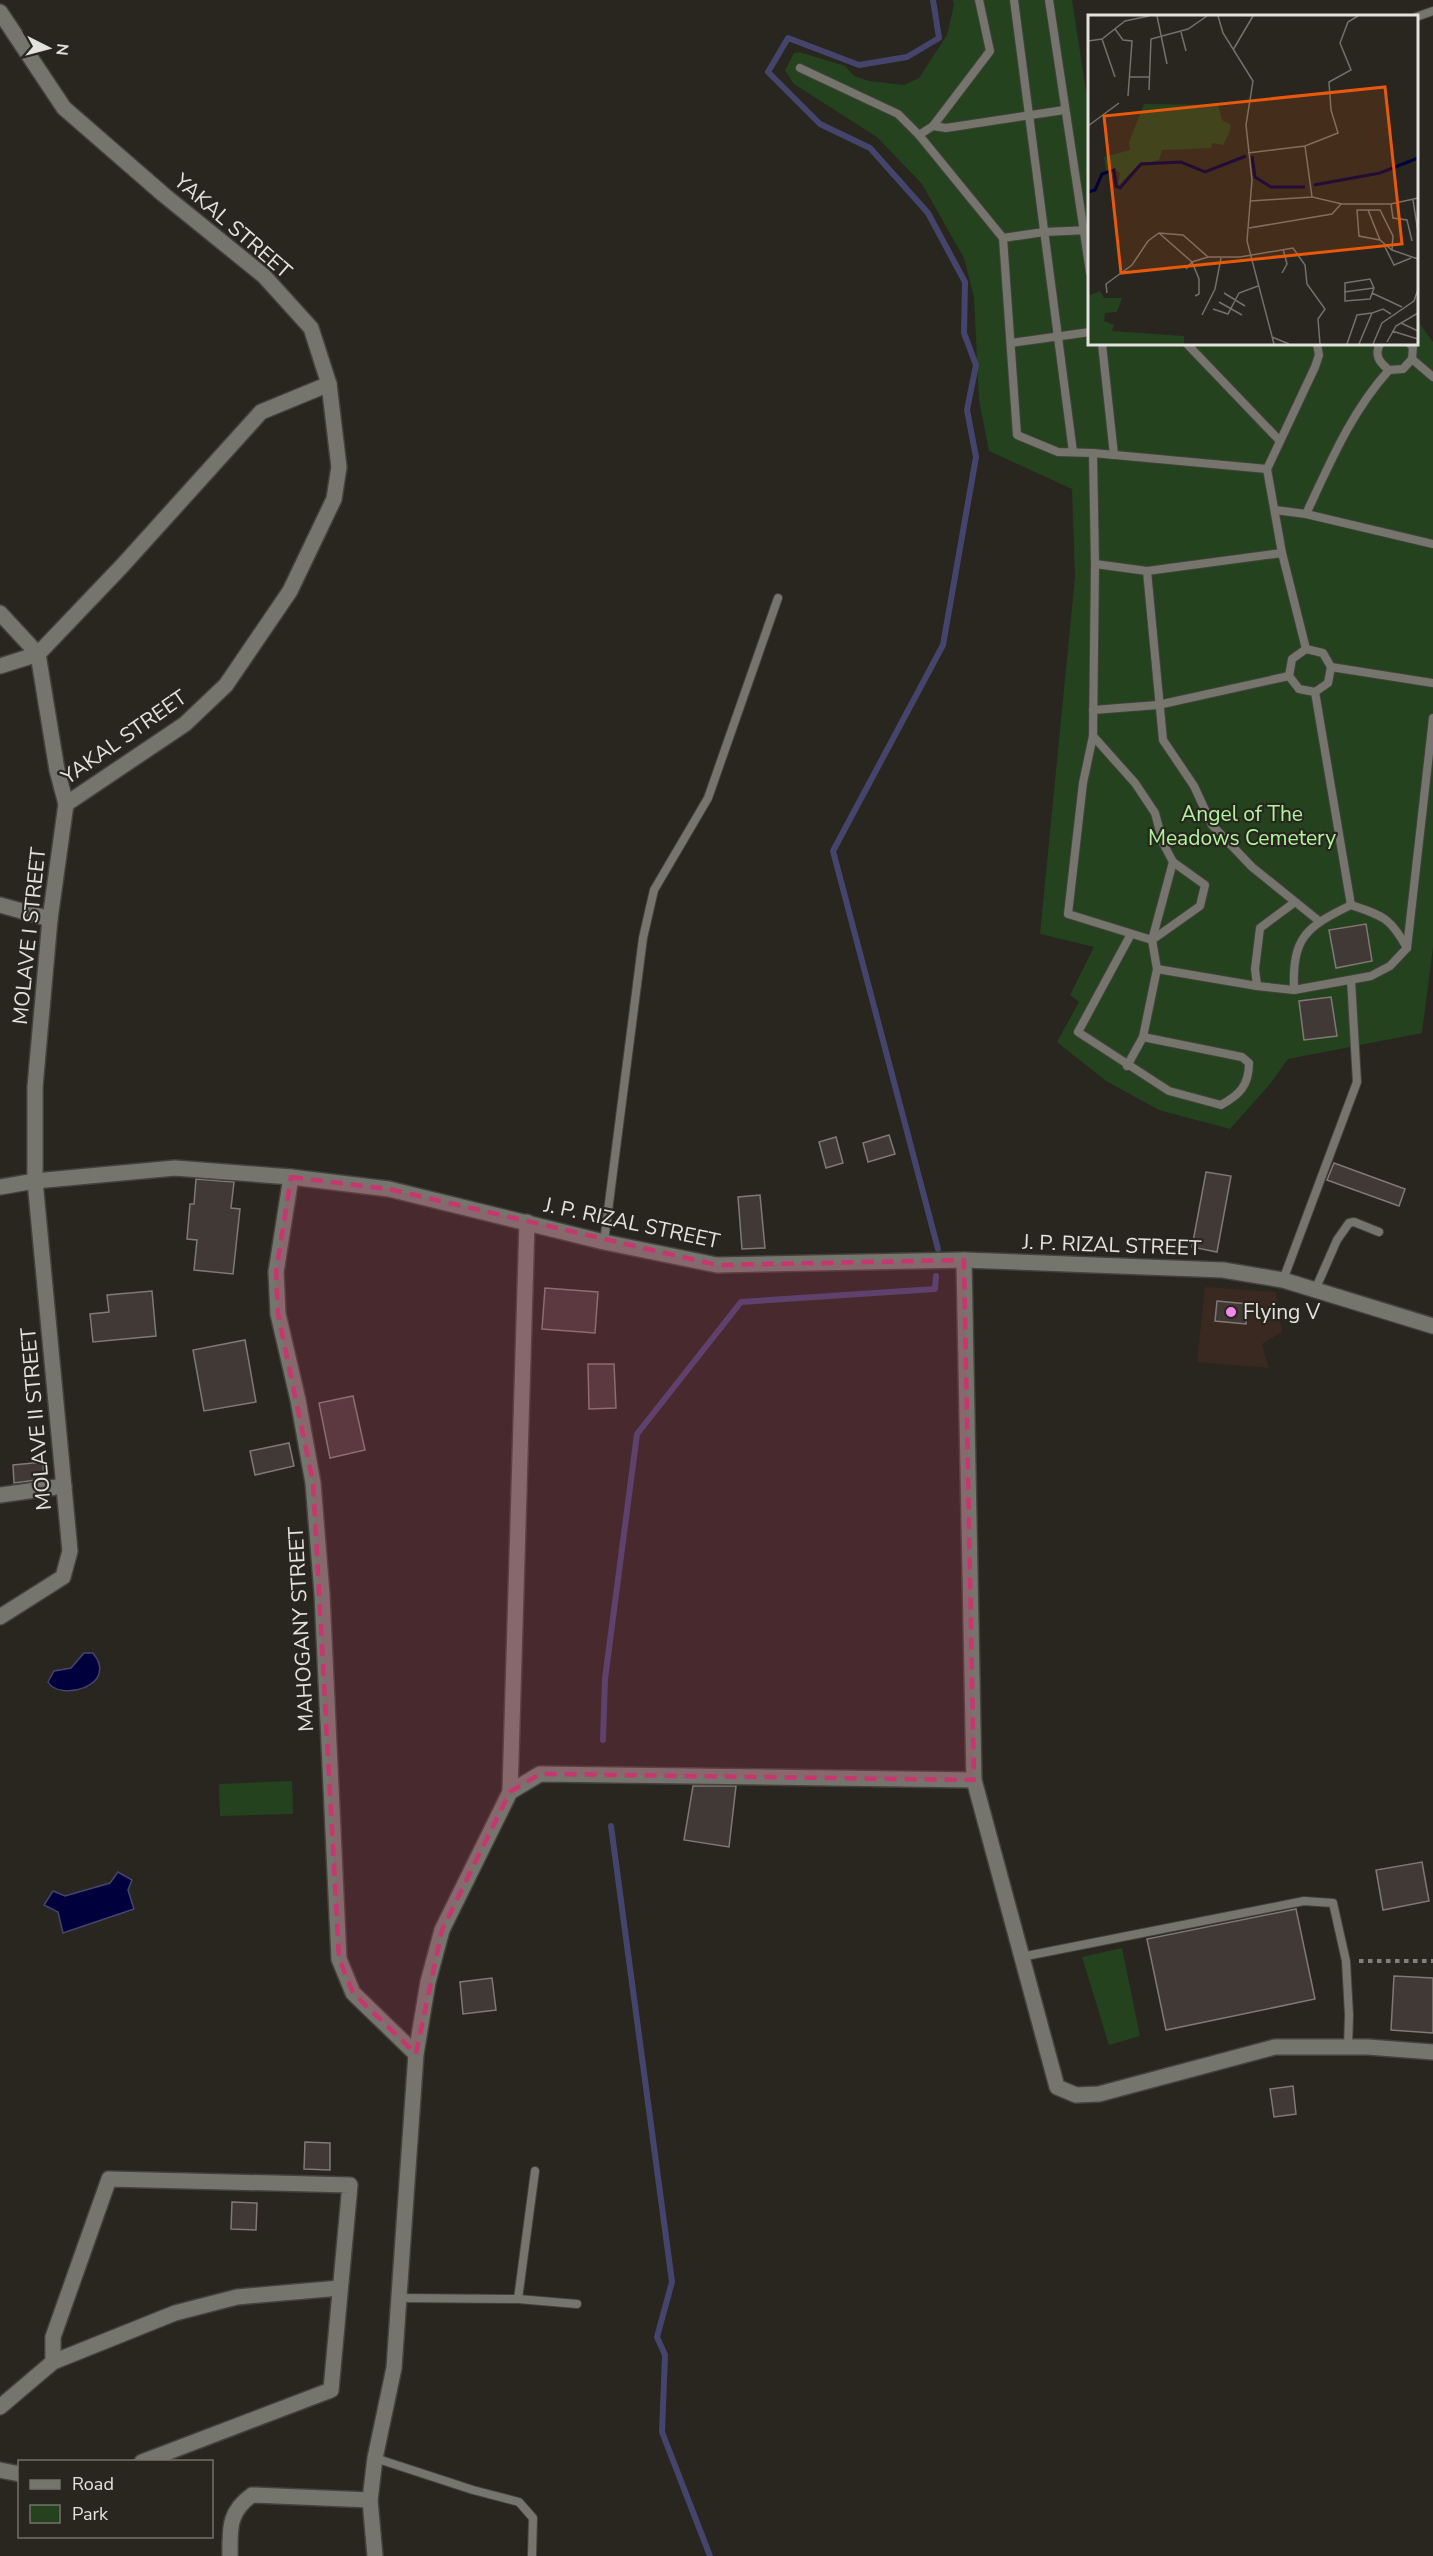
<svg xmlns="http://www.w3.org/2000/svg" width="1433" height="2556" font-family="'Nunito Sans',sans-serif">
<rect width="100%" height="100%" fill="#28261f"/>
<path fill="#3a2920" d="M1205,1287L1276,1292L1282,1332L1262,1344L1269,1368L1197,1362Z"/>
<g fill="#25421e">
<path d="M953,0H1072L1090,117V344H1416L1417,320L1433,342V947L1422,1033L1288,1059L1270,1084L1230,1129L1159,1110L1106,1081L1057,1042L1079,1002L1070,995L1094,947L1040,934L1075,577L1072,489L989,451L979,400L974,297L964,258L922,184L877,137L794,84L785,70L794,53L799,52L845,66L854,76L869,81L904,85L919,78L947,35L954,5Z"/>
<path d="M292,1781L293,1814L220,1816L219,1784Z"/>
<path d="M1122,1948L1140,2036L1109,2045L1082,1957Z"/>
</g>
<g fill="#00013c" stroke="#44446d" stroke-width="1.5">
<path d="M84,1653H93C120,1686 59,1702 48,1682L54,1671L71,1668Z"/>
<path d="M118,1872L132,1880L128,1890L134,1909L63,1933L58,1912L44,1905L53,1891L65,1896L110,1883Z"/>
</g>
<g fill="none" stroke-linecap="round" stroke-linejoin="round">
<g stroke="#44446d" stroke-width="6">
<path d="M933,0L939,38L907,57L859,65L788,38L768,72L820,124L870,148L928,213L965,282L964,333L976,365L967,410L976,457L943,645L833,851L938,1249"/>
<path d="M603,1740L605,1679L637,1434L741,1302L935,1289L936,1276"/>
<path d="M611,1826L672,2282L657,2337L665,2355L662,2432L710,2556"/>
</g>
</g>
<g fill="#413936" stroke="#817875" stroke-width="1.5">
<path d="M1366,924L1372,961L1336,968L1329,930Z"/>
<path d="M1331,997L1337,1036L1304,1040L1299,1001Z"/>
<path d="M889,1135L895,1154L868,1162L863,1143Z"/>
<path d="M836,1137L843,1163L826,1168L819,1142Z"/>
<path d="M1334,1163L1405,1189L1399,1206L1327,1180Z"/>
<path d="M1206,1172L1231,1176L1217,1252L1192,1247Z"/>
<path d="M196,1179L234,1182L231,1208L240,1209L233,1274L194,1270L197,1240L187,1239L190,1204H194Z"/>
<path d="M760,1195L765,1248L742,1249L738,1197Z"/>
<path d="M545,1288L598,1292L595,1333L542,1329Z"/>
<path d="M152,1291L156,1336L93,1342L90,1314L109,1312L107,1295Z"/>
<path d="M1217,1301L1248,1304L1246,1324L1215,1321Z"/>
<path d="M245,1340L256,1402L204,1411L193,1350Z"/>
<path d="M588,1364H614L616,1408L589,1409Z"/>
<path d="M353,1396L365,1450L330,1458L319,1403Z"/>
<path d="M289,1443L294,1466L255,1475L250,1451Z"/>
<path d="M43,1462L44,1479L14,1483L13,1465Z"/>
<path d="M693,1786H736L729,1847L684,1840Z"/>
<path d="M1422,1862L1429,1901L1383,1910L1376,1870Z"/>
<path d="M1296,1909L1315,1999L1166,2030L1147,1939Z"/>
<path d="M1394,1976L1433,1978V2033L1391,2030Z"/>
<path d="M492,1978L496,2010L463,2014L460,1982Z"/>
<path d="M1293,2086L1296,2114L1274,2117L1270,2089Z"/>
<path d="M305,2142L330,2143V2170L304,2169Z"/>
<path d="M232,2202L257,2203L256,2230L231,2229Z"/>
</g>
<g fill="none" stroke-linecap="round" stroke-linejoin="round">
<defs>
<g id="service">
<path d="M1014,0L1073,452"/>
<path d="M1049,0L1090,272"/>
<path d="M1416,17L1433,11"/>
<path d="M800,68L898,114L919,135L1003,238L1017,435L1058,452L1093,453L1267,469"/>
<path d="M933,126L946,128L1064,110"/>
<path d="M919,135L933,126L990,51L979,0"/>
<path d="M1003,238L1044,232L1090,230"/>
<path d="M1011,343L1090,332"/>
<path d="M1102,344L1114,455"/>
<path d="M1187,344L1280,441"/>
<path d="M1380,344C1374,355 1379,362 1389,370L1403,369L1412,359L1413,347L1410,344"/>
<path d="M1412,359L1433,377"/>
<path d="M1093,453L1095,564L1093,736L1083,783L1068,914L1152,940L1200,906L1205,885L1173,862"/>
<path d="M1275,510L1306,514L1433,544"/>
<path d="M1306,514C1330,463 1351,412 1389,370"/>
<path d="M1095,564L1147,571L1282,553"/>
<path d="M1147,571L1163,740L1194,786L1212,825L1252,867L1319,921"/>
<path d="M1306,649L1282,553L1267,469L1315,367L1319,355L1317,344"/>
<path d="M1331,667L1328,683L1315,692L1299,689L1289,676L1292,659L1306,649L1323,653L1331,667L1433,683"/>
<path d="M1315,692L1351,905"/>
<path d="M1093,710L1158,705L1289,676"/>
<path d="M1093,736L1135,783L1155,813L1163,843L1173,862L1152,940L1157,969L1143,1037L1127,1066"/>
<path d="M1131,934L1078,1032L1169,1091L1221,1105C1239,1095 1249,1086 1249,1063L1242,1057L1143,1037"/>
<path d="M1157,969L1257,986L1294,990L1371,976L1390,966L1407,948L1433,718"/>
<path d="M1257,986L1255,969L1260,928L1295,902"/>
<path d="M1294,990C1292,937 1306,927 1351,905C1383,916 1390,917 1407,948"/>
<path d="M604,1242L643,938L654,890L708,798L778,598"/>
<path d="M1283,1280L1357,1082L1351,980"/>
<path d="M1315,1290L1337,1240L1349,1223L1354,1222L1379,1232"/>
<path d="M1021,1957L1304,1901L1333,1903L1346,1961L1349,2015L1348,2047"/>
<path d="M399,2298L518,2299L577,2304"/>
<path d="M518,2299L535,2171"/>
<path d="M375,2458L473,2490L519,2502L533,2518L532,2556"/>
</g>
<g id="minor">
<path d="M0,12L64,108L164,195L264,276L311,328L329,384L339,467L334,499L290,591L226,685L185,724L66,804"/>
<path d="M0,613L38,654L57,770L66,804L50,919L35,1087V1181L70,1551L63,1577L0,1617"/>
<path d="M0,666L38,654L122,566L261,412L329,384"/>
<path d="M0,905L50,919"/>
<path d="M291,1177L276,1272L278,1314L298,1400L313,1483L322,1594L339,1959L353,1993L416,2054"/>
<path d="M964,1260L974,1780L1057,2087L1076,2095L1099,2094L1275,2047H1368L1433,2052"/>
<path d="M0,1495L64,1486"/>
<path d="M510,1792L527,1222"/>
<path d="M53,2362V2337L109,2179L350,2185L331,2390L142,2462"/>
<path d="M0,2407L53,2362L175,2313L237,2297L340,2288"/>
<path d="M0,2470L20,2474"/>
<path d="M230,2556C230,2529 228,2512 252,2495L370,2500"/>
<path d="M375,2556L370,2500L375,2458L394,2368L416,2054L428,1982L442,1930L510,1792L540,1774L974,1780"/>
</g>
<path id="secondary" d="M0,1187L35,1181L175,1168L291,1177L389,1189L604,1242L717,1265L964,1260L1223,1270L1283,1280L1433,1326"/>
</defs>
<use href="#service" stroke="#43423c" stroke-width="10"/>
<use href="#minor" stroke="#43423c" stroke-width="18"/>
<use href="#secondary" stroke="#43423c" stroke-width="18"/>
<path stroke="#81807a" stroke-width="4" stroke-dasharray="4.5 4.5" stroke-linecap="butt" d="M1359,1961H1433"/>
<use href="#service" stroke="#76756d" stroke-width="8"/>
<use href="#minor" stroke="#76756d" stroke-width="15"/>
<use href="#secondary" stroke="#76756d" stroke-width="15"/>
</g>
<path fill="#c7366f" fill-opacity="0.2" stroke="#c7366f" stroke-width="4.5" stroke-dasharray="12 8" stroke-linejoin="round" d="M291,1177L389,1189L717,1265L964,1260L974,1780L540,1774L510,1792L442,1930L416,2054L353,1993L339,1959L313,1483L278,1314L276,1272Z"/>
<circle fill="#f788eb" stroke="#28261f" stroke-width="2" cx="1231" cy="1312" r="6"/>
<g text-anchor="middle" stroke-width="4.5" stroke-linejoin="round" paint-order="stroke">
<g font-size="21" fill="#e3e2de" stroke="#28261f">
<text transform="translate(233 226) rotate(41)" y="7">YAKAL STREET</text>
<text transform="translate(124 737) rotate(-35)" y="7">YAKAL STREET</text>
<text transform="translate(29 936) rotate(-84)" y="7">MOLAVE I STREET</text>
<text transform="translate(632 1223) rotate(12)" y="7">J. P. RIZAL STREET</text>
<text transform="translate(1112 1245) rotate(2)" y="7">J. P. RIZAL STREET</text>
<text transform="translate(36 1419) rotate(-95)" y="7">MOLAVE II STREET</text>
<text transform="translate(301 1629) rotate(-93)" y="7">MAHOGANY STREET</text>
</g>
<g font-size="21" fill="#aef69b" stroke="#28261f">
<text x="1242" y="821">Angel of The<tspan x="1242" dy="24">Meadows Cemetery</tspan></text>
</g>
<g font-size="21" fill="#e3e2de" stroke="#28261f" text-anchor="start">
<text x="1243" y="1319">Flying V</text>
</g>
</g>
<g transform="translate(1088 15)">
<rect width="330" height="330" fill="#28261f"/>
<path d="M56,89L130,90L134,105L143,110L141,118L135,130L124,128L123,133L74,135L71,145L50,150L30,171L32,158L26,154L18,156L16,142L42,135L41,127ZM12,276L16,283H34L29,297L17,298L16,306L26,310L24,316L96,321V329H0V281Z" fill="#25421e"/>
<path fill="none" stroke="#00013c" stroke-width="3" d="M164,141L167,162L183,172H217M226,170L292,158L330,143M0,177L7,175L14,159L26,155L28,171L32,173L53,149L93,147L117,157L158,141"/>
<path fill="none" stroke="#73716b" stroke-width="1.5" d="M69,1L79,49M130,1L135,18L165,66L158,110L164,165L159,226L186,329M27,14L35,25L44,26L40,81M93,17L98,36M14,24L27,62M0,26L14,24L37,6L61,1M145,35L165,1M41,62H62M61,75L63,24L100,14L119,1M0,111L31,88M217,131L224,182L254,189H303L330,183M160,138L217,131L250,118L243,95L241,67L263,55L252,28L260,7L270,1M325,185L330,217M163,186L224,182M303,189L305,203L319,205L324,226M280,195L292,225L304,235L330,244M161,213L244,199L253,189M71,218L104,247L111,264V279L107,281M292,225L271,221L269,195H292L305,221L304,235M297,232L306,250L323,243M98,254L104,247L120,242H152L205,233L217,250L219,269L237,294L230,304L232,329M194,258L199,249L195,234M282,264L286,273L282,284L257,286V268ZM256,277L286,273M19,278L18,269L44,250L60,226L71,218L95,220L120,242M136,278L157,291M284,278L314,292M131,287L154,300M125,294L140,299L151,278L170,271M114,300L127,274L133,243M313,308L330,316M304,316L330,324M184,322L201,329M299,327L308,311L330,298M259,329L269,300L284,298M271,329L284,298L295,294L303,299M285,329L294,308L326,286L330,274"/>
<path fill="#e8590c" fill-opacity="0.15" stroke="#e8590c" stroke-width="3" d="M297,72L314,229L33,258L16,101Z"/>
<rect width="330" height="330" fill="none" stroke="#e3e2de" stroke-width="3"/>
</g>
<rect x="18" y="2460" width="195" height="78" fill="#28261f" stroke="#73716b" stroke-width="1.5"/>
<rect x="30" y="2480" width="30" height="9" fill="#76756d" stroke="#73716b" stroke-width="1.5"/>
<text x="72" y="2490" font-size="18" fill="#e3e2de">Road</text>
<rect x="30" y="2505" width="30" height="18" fill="#25421e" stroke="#73716b" stroke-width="1.5"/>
<text x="72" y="2520" font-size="18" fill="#e3e2de">Park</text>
<g transform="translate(48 48) rotate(96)" stroke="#28261f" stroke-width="4.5" paint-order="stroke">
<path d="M0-4.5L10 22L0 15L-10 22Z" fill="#e3e2de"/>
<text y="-9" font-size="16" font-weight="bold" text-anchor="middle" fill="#e3e2de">N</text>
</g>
</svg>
